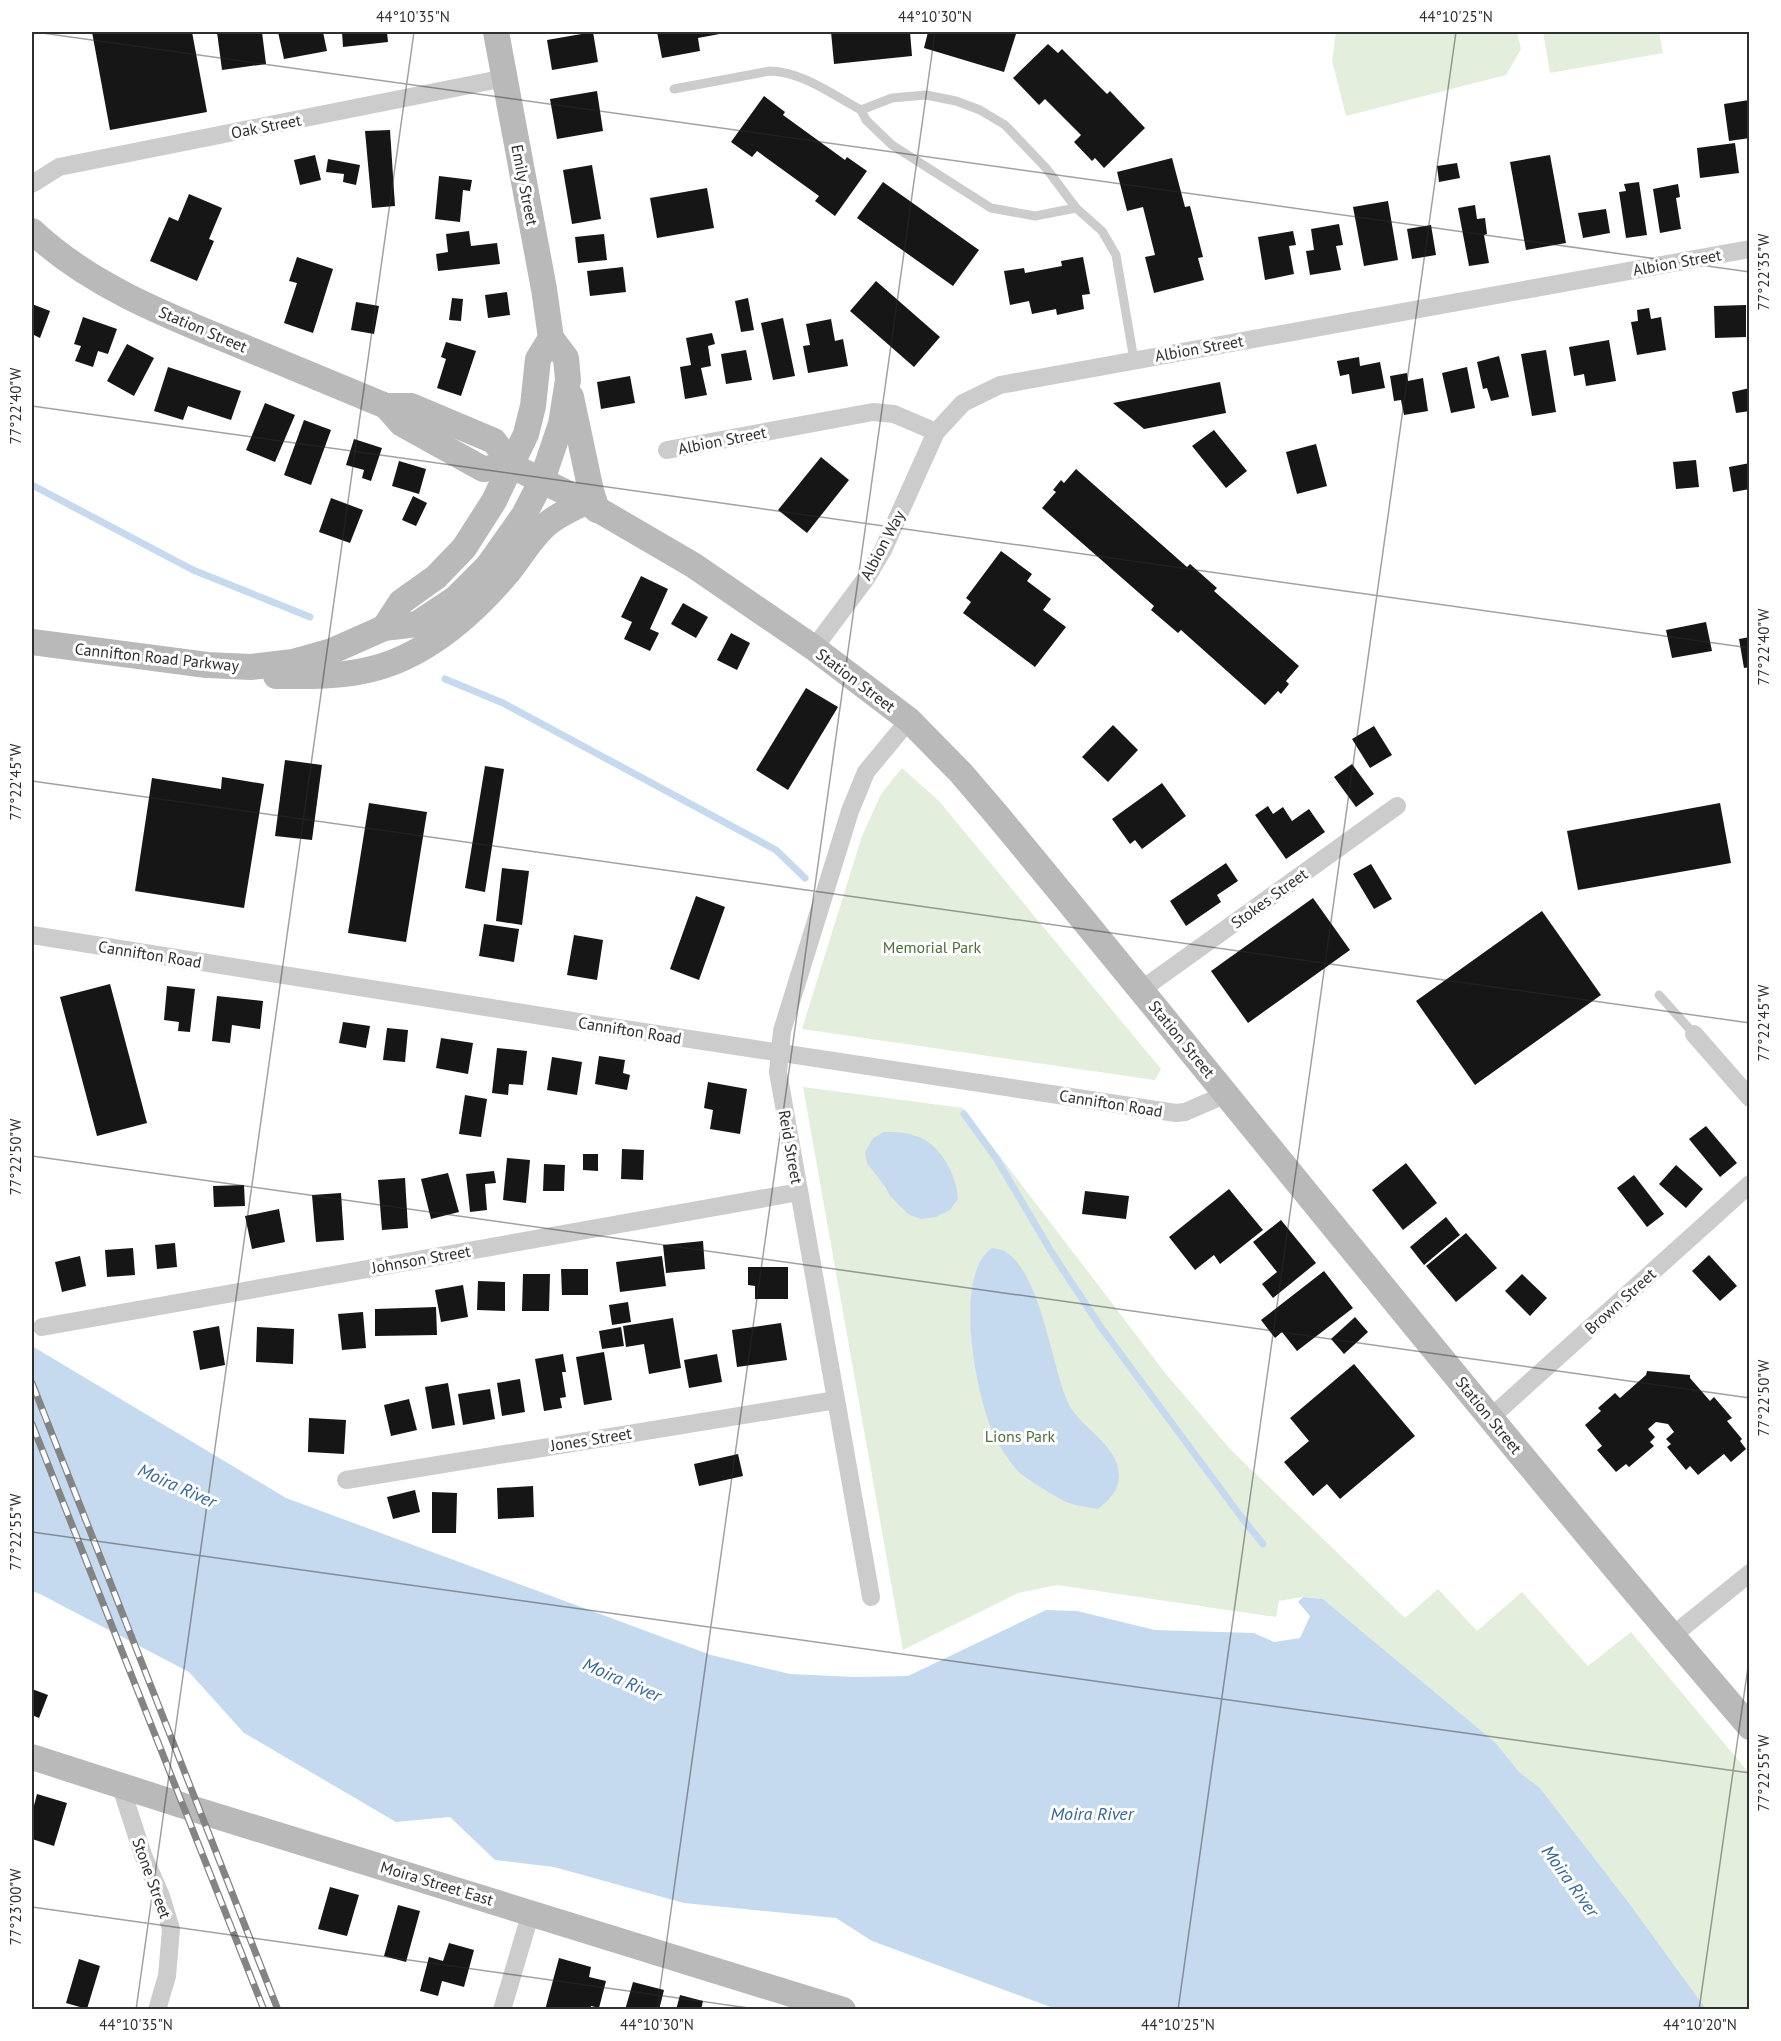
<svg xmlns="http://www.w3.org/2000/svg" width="1781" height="2041" font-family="'PT Sans',sans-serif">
<rect width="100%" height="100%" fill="#fff"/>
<g fill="#e3eedc">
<path d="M1336,32H1517L1521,49L1506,75L1346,116L1332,60Z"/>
<path d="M1543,32H1659L1663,53L1550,73Z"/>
<path d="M902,768L939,801L1161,1069L1155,1080L802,1029L862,836L881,794Z"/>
<path d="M803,1087L963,1108L1166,1374L1231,1450L1405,1618L1438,1589L1477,1631L1522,1592L1588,1666L1631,1632L1749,1773V2009H1706L1629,1903L1540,1788L1519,1772L1496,1743L1323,1599L1303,1597L1279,1601L1276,1617L1057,1585L1018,1593L903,1650Z"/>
</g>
<g fill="#c6daef">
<path d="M884,1132C895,1132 905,1132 916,1136C940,1143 957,1176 958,1199L950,1210L936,1217L921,1219L908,1214L890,1196L886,1188L867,1163L865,1152L873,1138Z"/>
<path d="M992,1248C997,1249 1002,1249 1006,1252C1040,1274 1051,1360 1066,1398C1076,1427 1119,1443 1119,1476C1119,1491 1109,1500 1098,1509C1088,1507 1076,1506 1066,1502C1056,1497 1028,1480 1020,1473C1012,1466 998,1444 994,1435C976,1397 952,1275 992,1248Z"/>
<path d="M32,1346L286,1498L711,1655L790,1674L855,1677L908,1676L1046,1610L1077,1611L1155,1630L1254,1633L1274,1642L1300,1638L1310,1616L1298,1602L1303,1597L1323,1599L1496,1743L1519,1772L1540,1788L1629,1903L1706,2009H1056L872,1941L836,1918L684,1903L554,1867L495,1860L450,1817L396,1822L244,1733L189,1672L40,1594L32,1591Z"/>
</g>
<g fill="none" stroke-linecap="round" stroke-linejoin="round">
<g stroke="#c6daef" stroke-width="7">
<path d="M32,485L193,570L310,617"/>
<path d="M445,679L503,703L776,850L805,878"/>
<path d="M964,1114L996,1158L1052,1253L1100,1326L1242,1518L1263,1544"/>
</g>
</g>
<g fill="#161616">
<path d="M92,32H192L207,112L110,130Z"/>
<path d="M217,32H262L266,64L222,70Z"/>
<path d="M278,32H323L327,51L284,59Z"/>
<path d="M342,32H387L388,42L343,47Z"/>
<path d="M593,32L598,62L552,70L547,40Z"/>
<path d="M657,32H725V33L698,38L700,51L662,58Z"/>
<path d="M831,32H910L912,56L834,64Z"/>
<path d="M928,32H1009L1016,34L1004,72L924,48Z"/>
<path d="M1048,44L1058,53L1062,49L1107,94L1110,91L1145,128L1104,168L1095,158L1092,161L1074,142L1081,135L1045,99L1039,105L1013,78Z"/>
<path d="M597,91L603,131L557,139L550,99Z"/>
<path d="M764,96L785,112L783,115L845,160L847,157L867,171L835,216L815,201L819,196L757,151L752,157L731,142Z"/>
<path d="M1749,100L1750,138L1729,141L1724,104Z"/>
<path d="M390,130L395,206L372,208L365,131Z"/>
<path d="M1735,143L1739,173L1700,178L1697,148Z"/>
<path d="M315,155L321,180L300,185L294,160Z"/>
<path d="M1550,155L1566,243L1526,250L1510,162Z"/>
<path d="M1172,158L1185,207L1190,206L1203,257L1198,258L1204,280L1154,293L1145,257L1155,255L1143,207L1127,211L1117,172Z"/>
<path d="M328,159L360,165L356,185L343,182L344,174L326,172Z"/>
<path d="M1457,163L1460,178L1439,182L1437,166Z"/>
<path d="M592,165L601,219L572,224L563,170Z"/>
<path d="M439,176L472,180L470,191L463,190L460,222L435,219Z"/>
<path d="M883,182L979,250L953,286L857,218Z"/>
<path d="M1639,182L1647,235L1626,238L1619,192L1626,191L1624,184Z"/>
<path d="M1678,184L1680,197L1676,198L1681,229L1660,233L1653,189Z"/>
<path d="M707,188L714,228L657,238L650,198Z"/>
<path d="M189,194L222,208L209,239L214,241L197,281L150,261L169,217L178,221Z"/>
<path d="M1388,201L1398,260L1364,266L1353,207Z"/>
<path d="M1475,205L1477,219L1485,218L1487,234L1484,235L1489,263L1469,266L1458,208Z"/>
<path d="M1606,209L1610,233L1583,238L1578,213Z"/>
<path d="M1339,224L1343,245L1336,246L1341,270L1310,275L1306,251L1314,250L1311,229Z"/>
<path d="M1431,225L1436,255L1412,259L1407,229Z"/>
<path d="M469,231L471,246L497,243L500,264L438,271L436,254L448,252L446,234Z"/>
<path d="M1293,231L1296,245L1289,246L1294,274L1265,280L1258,237Z"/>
<path d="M604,234L607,260L578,263L575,237Z"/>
<path d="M297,257L333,269L313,333L284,323L297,283L289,281Z"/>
<path d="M1083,257L1090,294L1082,295L1084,309L1057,315L1056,309L1032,314L1029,301L1010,305L1004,271L1024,268L1025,273L1062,266L1061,261Z"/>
<path d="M623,267L626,292L590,296L587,271Z"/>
<path d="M876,281L940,337L914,367L850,311Z"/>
<path d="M507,292L510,315L488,318L485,295Z"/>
<path d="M452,298L463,299L461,321L449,320Z"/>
<path d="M748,298L754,330L741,332L735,301Z"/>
<path d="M356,302L379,306L374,334L351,330Z"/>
<path d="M32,304L50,311L40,338L32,334Z"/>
<path d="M1746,305V337L1715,338L1714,306Z"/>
<path d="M1649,308L1651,319L1661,317L1666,350L1637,355L1631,322L1638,321L1637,310Z"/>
<path d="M83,317L117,329L108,354L98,351L93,367L75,361L81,346L74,344Z"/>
<path d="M783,318L795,376L773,380L761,323Z"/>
<path d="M831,319L835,341L843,339L848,366L808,373L803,346L810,345L806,324Z"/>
<path d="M712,333L715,344L708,346L711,366L701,368L707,395L685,399L680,367L691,365L686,338Z"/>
<path d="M1609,340L1616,381L1586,386L1584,374L1574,376L1569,347Z"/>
<path d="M446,342L476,351L461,396L437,388L446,359L441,357Z"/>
<path d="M127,344L154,358L134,396L107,381Z"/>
<path d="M746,350L752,380L726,384L721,354Z"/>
<path d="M1546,350L1556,412L1532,416L1521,354Z"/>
<path d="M1499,356L1509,397L1491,401L1487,388L1483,389L1477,362Z"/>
<path d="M1359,357L1360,366L1380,362L1385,388L1352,394L1349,374L1340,376L1337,361Z"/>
<path d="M168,367L241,391L231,420L188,406L183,420L154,411Z"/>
<path d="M1467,367L1475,408L1451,413L1442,373Z"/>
<path d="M1407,373L1408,381L1423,378L1428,411L1404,415L1401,400L1394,401L1390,376Z"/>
<path d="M630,376L635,403L601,409L597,382Z"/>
<path d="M1220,382L1226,413L1144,429L1113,403Z"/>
<path d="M1750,388V411L1736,413L1732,392Z"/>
<path d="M265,403L295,415L275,462L246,450Z"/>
<path d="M304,420L331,430L311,485L284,475Z"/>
<path d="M1214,430L1247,471L1226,488L1192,446Z"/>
<path d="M354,439L382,448L371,481L362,478L364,470L346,465Z"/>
<path d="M1316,444L1327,486L1297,494L1286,452Z"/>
<path d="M821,457L849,480L807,533L778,510Z"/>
<path d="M1696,460L1699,487L1676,489L1673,462Z"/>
<path d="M399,461L426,469L419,494L392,486Z"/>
<path d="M1750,463V489L1733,492L1729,467Z"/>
<path d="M1076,469L1187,567L1190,564L1217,588L1214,591L1299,666L1286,681L1289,684L1281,694L1278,691L1265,705L1181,630L1178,633L1151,610L1154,606L1042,508L1056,492L1053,490L1061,480L1064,483Z"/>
<path d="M413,496L427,503L416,526L402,520Z"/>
<path d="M331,498L363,510L350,543L319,532Z"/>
<path d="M1001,551L1032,574L1027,581L1051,599L1043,610L1066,627L1035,667L963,613L971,602L966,598Z"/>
<path d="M641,576L668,589L650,629L659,633L650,651L624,639L632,622L621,617Z"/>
<path d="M683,603L708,617L696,638L671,624Z"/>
<path d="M1706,622L1712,651L1672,658L1666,630Z"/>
<path d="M731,633L750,643L737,670L717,660Z"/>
<path d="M1750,637V667L1744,668L1739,639Z"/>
<path d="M806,688L838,707L788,790L756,770Z"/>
<path d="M1113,725L1138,750L1108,782L1082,757Z"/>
<path d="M1374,726L1392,755L1370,768L1352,739Z"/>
<path d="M285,760L322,765L312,840L275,836Z"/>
<path d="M1352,764L1374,794L1356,807L1334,777Z"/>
<path d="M485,766L504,769L485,892L465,888Z"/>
<path d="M222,777L264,784L244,908L135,891L152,778L221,789Z"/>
<path d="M1162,783L1186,816L1142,849L1135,840L1130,844L1112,819Z"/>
<path d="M369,803L427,812L406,942L348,933Z"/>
<path d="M1720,803L1731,863L1578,890L1567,831Z"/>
<path d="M1268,806L1273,814L1283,807L1292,821L1309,809L1325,832L1286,859L1255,815Z"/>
<path d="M1226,863L1238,881L1217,895L1221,902L1186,926L1170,901Z"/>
<path d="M1371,864L1392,899L1374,909L1353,874Z"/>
<path d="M502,868L529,871L522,925L496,921Z"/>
<path d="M696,896L725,907L699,980L670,969Z"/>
<path d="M1313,898L1350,950L1248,1023L1211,971Z"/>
<path d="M1542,911L1601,995L1475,1085L1416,1001Z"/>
<path d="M484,924L519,929L514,962L479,956Z"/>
<path d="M574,935L603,940L597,980L567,975Z"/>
<path d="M110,984L147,1123L97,1136L60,997Z"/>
<path d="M167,986L195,989L190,1032L178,1031L179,1022L164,1020Z"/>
<path d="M217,996L263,1001L260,1029L232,1025L230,1043L212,1041Z"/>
<path d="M343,1022L370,1026L366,1048L339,1043Z"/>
<path d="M387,1028L408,1030L405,1062L383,1060Z"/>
<path d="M441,1038L473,1043L468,1074L436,1068Z"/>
<path d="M497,1048L527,1051L523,1085L509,1084L508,1095L492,1093Z"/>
<path d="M599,1056L625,1060L623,1073L630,1075L627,1090L595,1084Z"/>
<path d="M552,1057L582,1062L577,1095L547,1090Z"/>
<path d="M708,1082L747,1089L740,1134L710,1129L713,1110L704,1108Z"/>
<path d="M465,1095L487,1099L481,1137L459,1134Z"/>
<path d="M1706,1126L1737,1163L1720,1177L1689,1139Z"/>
<path d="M622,1149L644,1150L643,1180L621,1179Z"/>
<path d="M583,1154H598V1171L583,1170Z"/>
<path d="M507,1158L530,1160L526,1203L503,1200Z"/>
<path d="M1406,1163L1437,1203L1403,1230L1372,1190Z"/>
<path d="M544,1164L565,1165L564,1191H543Z"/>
<path d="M1676,1165L1703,1189L1686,1208L1659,1184Z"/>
<path d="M494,1171L496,1183L485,1184L487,1210L470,1212L466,1174Z"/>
<path d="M448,1173L459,1212L431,1219L421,1179Z"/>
<path d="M1634,1175L1664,1214L1647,1227L1617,1188Z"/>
<path d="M405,1178L408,1228L382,1230L378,1180Z"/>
<path d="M244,1185L245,1206L214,1207L213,1186Z"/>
<path d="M1229,1189L1263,1230L1220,1264L1214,1255L1195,1270L1169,1237Z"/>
<path d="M1085,1191L1129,1196L1126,1219L1082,1214Z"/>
<path d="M341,1193L344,1240L316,1242L312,1195Z"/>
<path d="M279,1209L285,1242L252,1249L245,1216Z"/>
<path d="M1446,1217L1460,1235L1424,1265L1410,1247Z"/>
<path d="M1281,1220L1316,1263L1273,1298L1262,1284L1277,1272L1253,1242Z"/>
<path d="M1466,1233L1497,1268L1456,1302L1426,1266Z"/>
<path d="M703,1241L705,1269L666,1273L663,1245Z"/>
<path d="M175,1243L177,1267L157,1269L155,1245Z"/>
<path d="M133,1248L135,1275L107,1277L105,1250Z"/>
<path d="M1709,1255L1737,1286L1720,1301L1692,1271Z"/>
<path d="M80,1256L86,1286L62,1292L55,1262Z"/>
<path d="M662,1256L666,1286L620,1292L616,1262Z"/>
<path d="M748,1267H788V1299H755V1286L748,1285Z"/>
<path d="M561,1269H588V1295H562Z"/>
<path d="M1324,1271L1353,1308L1297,1351L1282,1332L1275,1338L1261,1320Z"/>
<path d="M523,1274H550L549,1311H522Z"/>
<path d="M1522,1274L1547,1298L1530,1316L1505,1291Z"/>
<path d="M478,1281L505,1282V1311L477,1310Z"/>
<path d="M463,1285L468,1317L441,1322L435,1290Z"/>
<path d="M628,1302L631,1322L612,1325L609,1305Z"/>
<path d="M436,1307L437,1335L375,1336V1309Z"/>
<path d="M363,1312L366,1348L342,1350L338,1314Z"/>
<path d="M1355,1317L1368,1332L1344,1354L1331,1339Z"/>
<path d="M673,1318L681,1368L649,1374L644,1344L626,1347L623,1326Z"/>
<path d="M781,1323L787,1360L737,1367L732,1330Z"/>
<path d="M219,1326L225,1365L200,1370L193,1331Z"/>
<path d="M257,1327L294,1329L293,1364L256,1362Z"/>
<path d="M621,1327L624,1346L602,1349L599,1331Z"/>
<path d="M604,1352L612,1400L584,1405L576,1357Z"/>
<path d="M563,1354L566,1372H562L566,1397L560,1398L562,1408L544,1411L535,1359Z"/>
<path d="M717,1354L722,1382L689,1388L684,1360Z"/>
<path d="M1354,1364L1415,1436L1340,1499L1327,1484L1313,1496L1284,1462L1309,1441L1290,1418Z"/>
<path d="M1647,1371L1690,1375V1378L1710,1401L1714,1397L1732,1418L1727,1421L1742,1439L1740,1441L1746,1449L1731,1462L1724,1454L1698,1475L1690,1466L1686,1470L1667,1447L1671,1444L1666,1439L1674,1432L1668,1424L1656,1422L1648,1429L1655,1437L1650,1442L1654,1446L1629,1467L1626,1464L1616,1472L1597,1450L1602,1446L1585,1425L1601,1411L1598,1408L1615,1393L1620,1398L1646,1375Z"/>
<path d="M520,1379L525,1412L502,1416L497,1383Z"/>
<path d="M448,1383L455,1425L432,1429L425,1387Z"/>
<path d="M490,1389L495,1419L463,1425L458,1394Z"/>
<path d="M409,1399L417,1430L391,1436L384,1405Z"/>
<path d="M309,1418L346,1420L344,1454L308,1452Z"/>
<path d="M738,1454L743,1476L699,1486L694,1464Z"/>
<path d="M533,1486L534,1517L498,1519L497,1488Z"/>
<path d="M415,1490L420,1512L393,1519L387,1497Z"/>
<path d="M432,1492L457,1493L456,1533H432Z"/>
<path d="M32,1689L48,1695L39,1718L32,1715Z"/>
<path d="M37,1794L67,1803L54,1846L32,1839V1813Z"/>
<path d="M330,1887L359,1895L347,1936L318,1929Z"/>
<path d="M398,1905L420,1911L406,1962L384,1956Z"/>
<path d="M449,1943L474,1950L464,1987L442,1981L438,1996L420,1991L429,1957L443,1961Z"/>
<path d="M559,1958L591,1967L589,1977L606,1981L599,2008L591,2006L590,2010H545Z"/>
<path d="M79,1959L100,1966L87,2009L66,2003Z"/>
<path d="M633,1982L664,1990L659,2010H625Z"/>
<path d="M680,1995L703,2001L701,2010H676Z"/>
</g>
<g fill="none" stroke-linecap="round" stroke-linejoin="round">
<g stroke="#ccc" stroke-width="9">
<path d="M674,89L770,71C803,72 833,95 861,110L866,120L892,145L991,208L1035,216L1076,208L1102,231L1116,255L1134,360"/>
<path d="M861,110L892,98L926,95L956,101L980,110L1005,125L1046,168L1076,208"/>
<path d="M1659,995L1694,1034"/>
</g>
<g stroke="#ccc" stroke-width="18">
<path d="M32,184L59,167L505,78"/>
<path d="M667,450L873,412L894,414L936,432"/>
<path d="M814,648L867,577L883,550L936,432L963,403L1000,385L1750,249"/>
<path d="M32,935L611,1027L1176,1113L1185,1112L1227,1094"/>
<path d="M1141,990L1397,806"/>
<path d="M1694,1034L1750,1098"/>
<path d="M42,1327L799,1192"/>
<path d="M1490,1418L1750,1184"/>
<path d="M346,1480L836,1400"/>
<path d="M871,1597L778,1072L782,1031L850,811L866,772L909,720"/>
<path d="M1672,1636L1750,1573"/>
<path d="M120,1784L143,1855L161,1896L171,1929L167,1976L157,2010"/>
<path d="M502,2010L531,1912"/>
</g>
<g stroke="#b9b9b9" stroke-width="26">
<path d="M32,231C88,284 163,314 234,343C284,364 335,385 386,406H411L494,441L512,466L585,502L693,565L814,648L909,720L961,773L997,815C1248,1118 1493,1428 1750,1727"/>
<path d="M571,397L591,491L597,510"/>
<path d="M386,406L402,424L483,469L512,466"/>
<path d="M384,628L401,602L436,577L464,548L494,501L526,434L533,406L538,359L551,338"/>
<path d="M32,642L207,665L251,667L293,662L332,651L384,628L417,624L456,598L488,566L524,515L542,480L561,424L568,380L566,358L551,338L544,289L496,32"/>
<path d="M276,676C305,676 334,677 363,671C421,660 468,619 505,576C519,560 530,539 546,525C557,515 572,509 585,502"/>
<path d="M32,1757L184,1806L843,2010"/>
</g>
<defs>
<g id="rail">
<path d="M32,1383L278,2010"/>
<path d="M32,1424L264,2010"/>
</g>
</defs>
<use href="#rail" stroke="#848484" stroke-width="7"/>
<use href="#rail" stroke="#fff" stroke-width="4.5" stroke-dasharray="14" stroke-linecap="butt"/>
</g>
<path fill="none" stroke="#2f2f2f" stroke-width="1.5" stroke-opacity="0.45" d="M35,32L1750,272M32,406L1750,648M32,781L1750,1023M32,1156L1750,1398M32,1532L1750,1773M32,1907L763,2010M136,2010L414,32M657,2010L935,32M1178,2010L1456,32M1699,2010L1750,1653"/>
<g text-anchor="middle" stroke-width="6" stroke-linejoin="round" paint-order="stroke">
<g font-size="16" fill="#2f2f2f" stroke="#fff">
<text transform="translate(266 126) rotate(-11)" y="6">Oak Street</text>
<text transform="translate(525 185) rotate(79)" y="6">Emily Street</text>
<text transform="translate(1677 262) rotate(-10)" y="6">Albion Street</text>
<text transform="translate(203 329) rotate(23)" y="6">Station Street</text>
<text transform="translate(1199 348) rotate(-10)" y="6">Albion Street</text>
<text transform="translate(722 440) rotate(-11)" y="6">Albion Street</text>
<text transform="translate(882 545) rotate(-62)" y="6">Albion Way</text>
<text transform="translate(157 657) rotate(6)" y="6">Cannifton Road Parkway</text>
<text transform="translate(856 680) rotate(37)" y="6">Station Street</text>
<text transform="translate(1269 898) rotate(-36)" y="6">Stokes Street</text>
<text transform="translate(150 954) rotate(9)" y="6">Cannifton Road</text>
<text transform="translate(630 1030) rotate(9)" y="6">Cannifton Road</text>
<text transform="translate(1182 1039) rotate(51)" y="6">Station Street</text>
<text transform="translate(1111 1103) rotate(9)" y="6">Cannifton Road</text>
<text transform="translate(791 1147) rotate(80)" y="6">Reid Street</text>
<text transform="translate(421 1259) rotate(-10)" y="6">Johnson Street</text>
<text transform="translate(1620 1301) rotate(-42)" y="6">Brown Street</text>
<text transform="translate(1489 1415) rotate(51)" y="6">Station Street</text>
<text transform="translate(591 1439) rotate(-9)" y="6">Jones Street</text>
<text transform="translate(152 1878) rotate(70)" y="6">Stone Street</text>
<text transform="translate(437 1883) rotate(17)" y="6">Moira Street East</text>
</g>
<g font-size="16" fill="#4b6f38" stroke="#fff">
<text x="932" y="953">Memorial Park</text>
<text x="1020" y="1442">Lions Park</text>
</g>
<g font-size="18" font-style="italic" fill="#356699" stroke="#fff">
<text transform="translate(177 1486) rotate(24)" y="6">Moira River</text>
<text transform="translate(622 1680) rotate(24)" y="6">Moira River</text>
<text x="1092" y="1820">Moira River</text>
<text transform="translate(1570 1881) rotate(54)" y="6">Moira River</text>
</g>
</g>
<rect width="1781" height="2041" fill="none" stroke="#ffffff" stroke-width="66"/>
<rect x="33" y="33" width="1715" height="1975" fill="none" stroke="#2f2f2f" stroke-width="2"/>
<g font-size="15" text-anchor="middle" fill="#2f2f2f">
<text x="413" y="22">44°10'35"N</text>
<text x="935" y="22">44°10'30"N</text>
<text x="1456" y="22">44°10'25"N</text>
<text transform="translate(1764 272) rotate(-90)" y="5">77°22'35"W</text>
<text transform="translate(16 406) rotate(-90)" y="5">77°22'40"W</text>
<text transform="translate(1764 647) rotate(-90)" y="5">77°22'40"W</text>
<text transform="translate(16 782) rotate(-90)" y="5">77°22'45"W</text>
<text transform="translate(1764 1023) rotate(-90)" y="5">77°22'45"W</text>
<text transform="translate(16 1157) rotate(-90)" y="5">77°22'50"W</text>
<text transform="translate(1764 1398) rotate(-90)" y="5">77°22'50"W</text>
<text transform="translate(16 1532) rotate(-90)" y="5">77°22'55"W</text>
<text transform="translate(1764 1773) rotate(-90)" y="5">77°22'55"W</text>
<text transform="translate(16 1907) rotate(-90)" y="5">77°23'00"W</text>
<text x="136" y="2030">44°10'35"N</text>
<text x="657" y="2030">44°10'30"N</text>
<text x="1178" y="2030">44°10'25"N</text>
<text x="1700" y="2030">44°10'20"N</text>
</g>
</svg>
